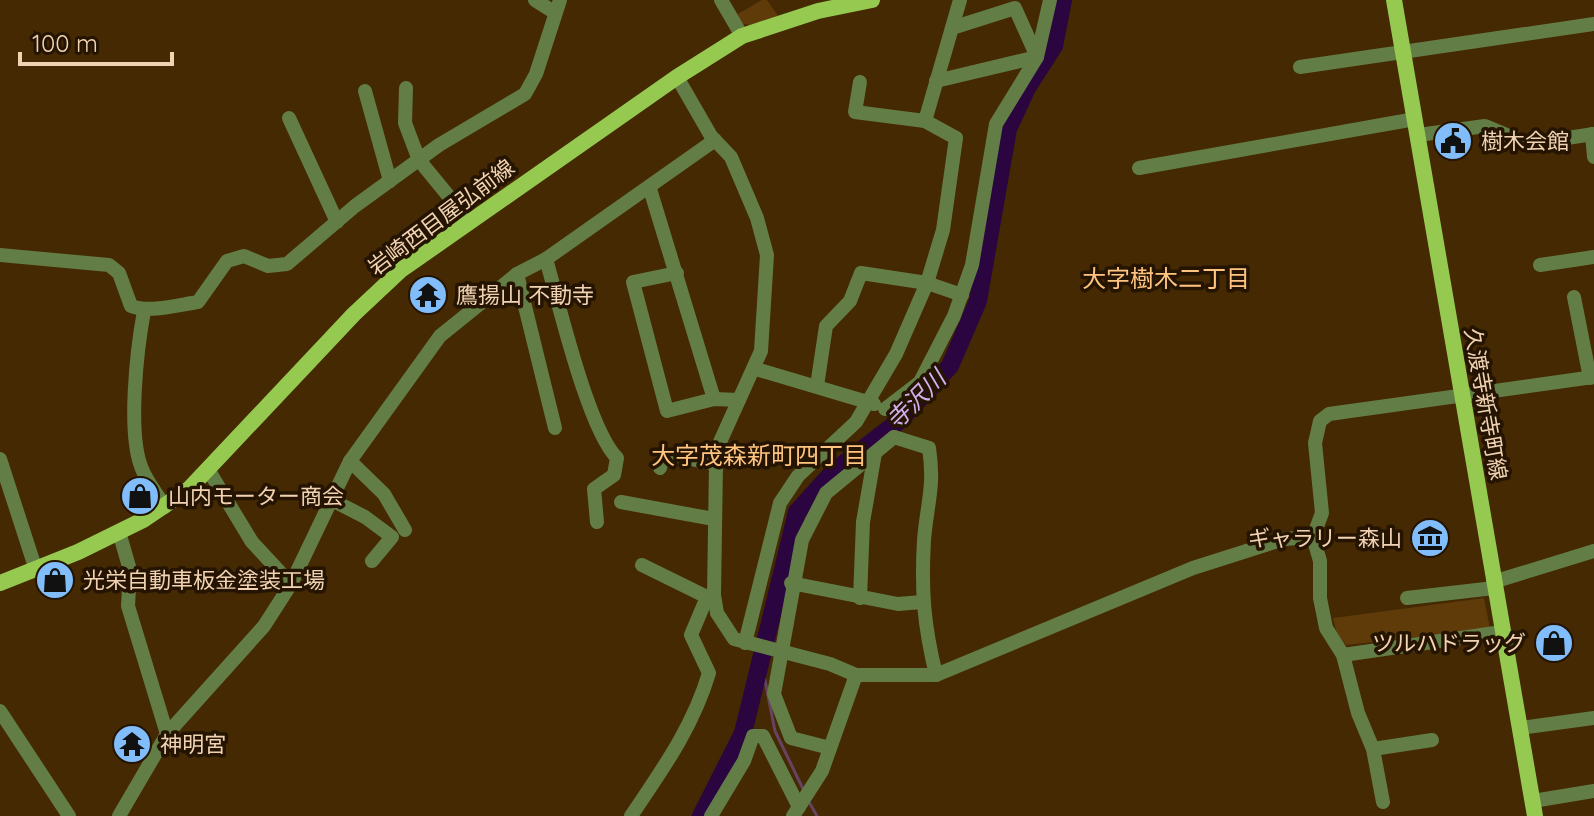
<svg xmlns="http://www.w3.org/2000/svg" width="1594" height="816" font-family="Quicksand,'Noto Sans JP',sans-serif">
<rect width="100%" height="100%" fill="#442902"/>
<g fill="#5e3b09">
<path d="M762,0H767L778,16L753,26L741,23L736,15Z"/>
<path d="M1484,598L1490,629L1346,645L1337,634L1333,618Z"/>
</g>
<g fill="none" stroke-linecap="round" stroke-linejoin="round">
<g stroke="#664362" stroke-width="3">
<path d="M762,665L775,731L804,791"/>
<path d="M809,802L817,816"/>
</g>
<path stroke="#2a053f" stroke-width="18" d="M701,816L743,733L797,512L833,472L899,421L950,366L978,301L1008,129L1027,88L1054,46L1063,0"/>
<g stroke="#637d46" stroke-width="14">
<path d="M535,0L554,12"/>
<path d="M721,0L742,36"/>
<path d="M1300,67L1594,24"/>
<path d="M677,77L711,136L731,157L757,218L767,255L761,351L720,442L716,464L714,595L717,613L734,639L830,664L856,675H936L1193,568L1284,539L1313,537"/>
<path d="M936,81L1037,57L1015,8L952,28"/>
<path d="M860,82L855,112L925,121"/>
<path d="M406,88L405,123L419,160L469,221"/>
<path d="M365,91L390,181"/>
<path d="M289,118L337,222"/>
<path d="M1592,134L1594,157"/>
<path d="M1418,135L1485,126L1528,144L1594,134"/>
<path d="M1139,168L1415,119"/>
<path d="M650,189L714,399"/>
<path d="M0,255L109,265L119,273L131,306C150,313 178,305 198,302L227,261L244,256L268,266L287,264L355,206L439,145L525,94L536,74L560,0"/>
<path d="M546,259C559,304 588,429 617,458L614,475L594,489L597,522"/>
<path d="M1540,265L1594,257"/>
<path d="M677,273L633,282L667,411L714,399L739,400"/>
<path d="M517,274L555,428"/>
<path d="M1574,297L1590,378"/>
<path d="M144,311C137,349 127,434 142,469C147,482 158,495 165,507"/>
<path d="M756,369L874,404"/>
<path d="M817,386L826,326L850,301L861,273L927,283L962,295"/>
<path d="M885,409L920,382L954,316L972,265L996,124L1037,57L1050,0"/>
<path d="M894,437L929,448C935,487 927,503 924,540C921,592 924,625 936,675"/>
<path d="M0,459L36,570"/>
<path d="M350,461L384,494L405,530"/>
<path d="M660,468L663,458L670,455L716,464"/>
<path d="M209,471L252,542L291,584"/>
<path d="M332,500L365,517L392,537L372,561"/>
<path d="M621,502L714,519"/>
<path d="M119,532L130,570L128,606L167,734"/>
<path d="M642,565L707,597"/>
<path d="M1493,582L1594,551"/>
<path d="M791,583L898,604L922,602"/>
<path d="M860,598L863,522L875,453"/>
<path d="M1407,598L1494,588"/>
<path d="M745,643L780,503L798,476L856,422L896,354L927,283L943,230L956,138L925,121L960,0"/>
<path d="M1343,655L1502,632"/>
<path d="M0,711L69,816"/>
<path d="M1520,728L1594,718"/>
<path d="M830,748L791,738L774,694L802,540L826,493L894,437"/>
<path d="M1373,749L1432,740"/>
<path d="M1533,801L1594,791"/>
<path d="M1383,802L1373,749L1358,713L1343,655L1326,628L1320,598V561L1313,537L1322,513L1315,443L1320,421L1329,414L1594,377"/>
<path d="M119,816L167,734L264,626L291,584L350,461L440,336L517,274L546,259L715,140"/>
<path d="M631,816C662,770 693,727 709,673L691,635L707,597L714,595"/>
<path d="M711,816L744,761L753,736H763L799,807"/>
<path d="M793,816L822,771L856,675"/>
</g>
<g stroke="#95c950" stroke-width="16">
<path d="M1394,0L1535,816"/>
<path d="M0,583L78,552L143,520L189,489L354,314L401,270L677,77L742,36L818,11L872,0"/>
</g>
</g>
<defs>
<symbol id="civic-disc" viewBox="-11 -11 22 22"><circle r="9.5" fill="#80bdfa" stroke="#241401"/><path d="M-.6-6.5H3V-4.5H.6V-3L4-1V1h2V6H-6V1h2V-1L-.6-3ZM-1.2 2.5V6h2.4V2.5Z" fill="#111"/></symbol>
<symbol id="temple-disc" viewBox="-11 -11 22 22"><circle r="9.5" fill="#80bdfa" stroke="#241401"/><path d="M0-6L5-2H3V0L6.5 2.5H4V6H1.5V3h-3V6H-4V2.5H-6.5L-3 0V-2H-5Z" fill="#111"/></symbol>
<symbol id="shop-disc" viewBox="-11 -11 22 22"><circle r="9.5" fill="#80bdfa" stroke="#241401"/><path d="M-5-2.5h2.3a2.7 3.5 0 0 1 5.4 0H5L5.5 6h-11ZM-1.5-2.5h3a1.5 2.3 0 0 0-3 0Z" fill="#111"/></symbol>
<symbol id="museum-disc" viewBox="-11 -11 22 22"><circle r="9.5" fill="#80bdfa" stroke="#241401"/><path d="M0-6L6-3V-2H-6V-3ZM-5-1h2V3h-2ZM-1-1h2V3h-2ZM3-1h2V3H3ZM-6 4H6V6H-6Z" fill="#111"/></symbol>
</defs>
<g fill-rule="evenodd">
<use href="#civic-disc" x="1431" y="119" width="44" height="44"/>
<use href="#temple-disc" x="406" y="273" width="44" height="44"/>
<use href="#shop-disc" x="118" y="474" width="44" height="44"/>
<use href="#museum-disc" x="1408" y="516" width="44" height="44"/>
<use href="#shop-disc" x="33" y="558" width="44" height="44"/>
<use href="#shop-disc" x="1532" y="621" width="44" height="44"/>
<use href="#temple-disc" x="110" y="722" width="44" height="44"/>
</g>
<g text-anchor="middle" stroke-width="7" stroke-linejoin="round" paint-order="stroke">
<g font-size="22" fill="#f1d3b3" stroke="#241401" text-anchor="start">
<text x="1481" y="149">樹木会館</text>
<text x="456" y="303">鷹揚山 不動寺</text>
<text x="168" y="504">山内モーター商会</text>
<text x="1402" y="546" text-anchor="end">ギャラリー森山</text>
<text x="83" y="588">光栄自動車板金塗装工場</text>
<text x="1526" y="651" text-anchor="end">ツルハドラッグ</text>
<text x="160" y="752">神明宮</text>
</g>
<g font-size="22" fill="#f1d3b3" stroke="#241401">
<text transform="translate(441 217) rotate(-37)" y="8">岩崎西目屋弘前線</text>
<text transform="translate(1486 404) rotate(80)" y="8">久渡寺新寺町線</text>
</g>
<g font-size="24" fill="#ffc480" stroke="#241401">
<text x="1166" y="287">大字樹木二丁目</text>
<text x="759" y="464">大字茂森新町四丁目</text>
</g>
<g font-size="24" font-style="italic" fill="#d3b0f0" stroke="#241401">
<text transform="translate(916 400) rotate(-45)" y="8">寺沢川</text>
</g>
</g>
<path d="M20 52v12h152v-12" fill="none" stroke="#f1d3b3" stroke-width="4"/>
<text x="32" y="52" font-size="24" fill="#f1d3b3" stroke="#241401" stroke-width="6" paint-order="stroke">100 m</text>
</svg>
